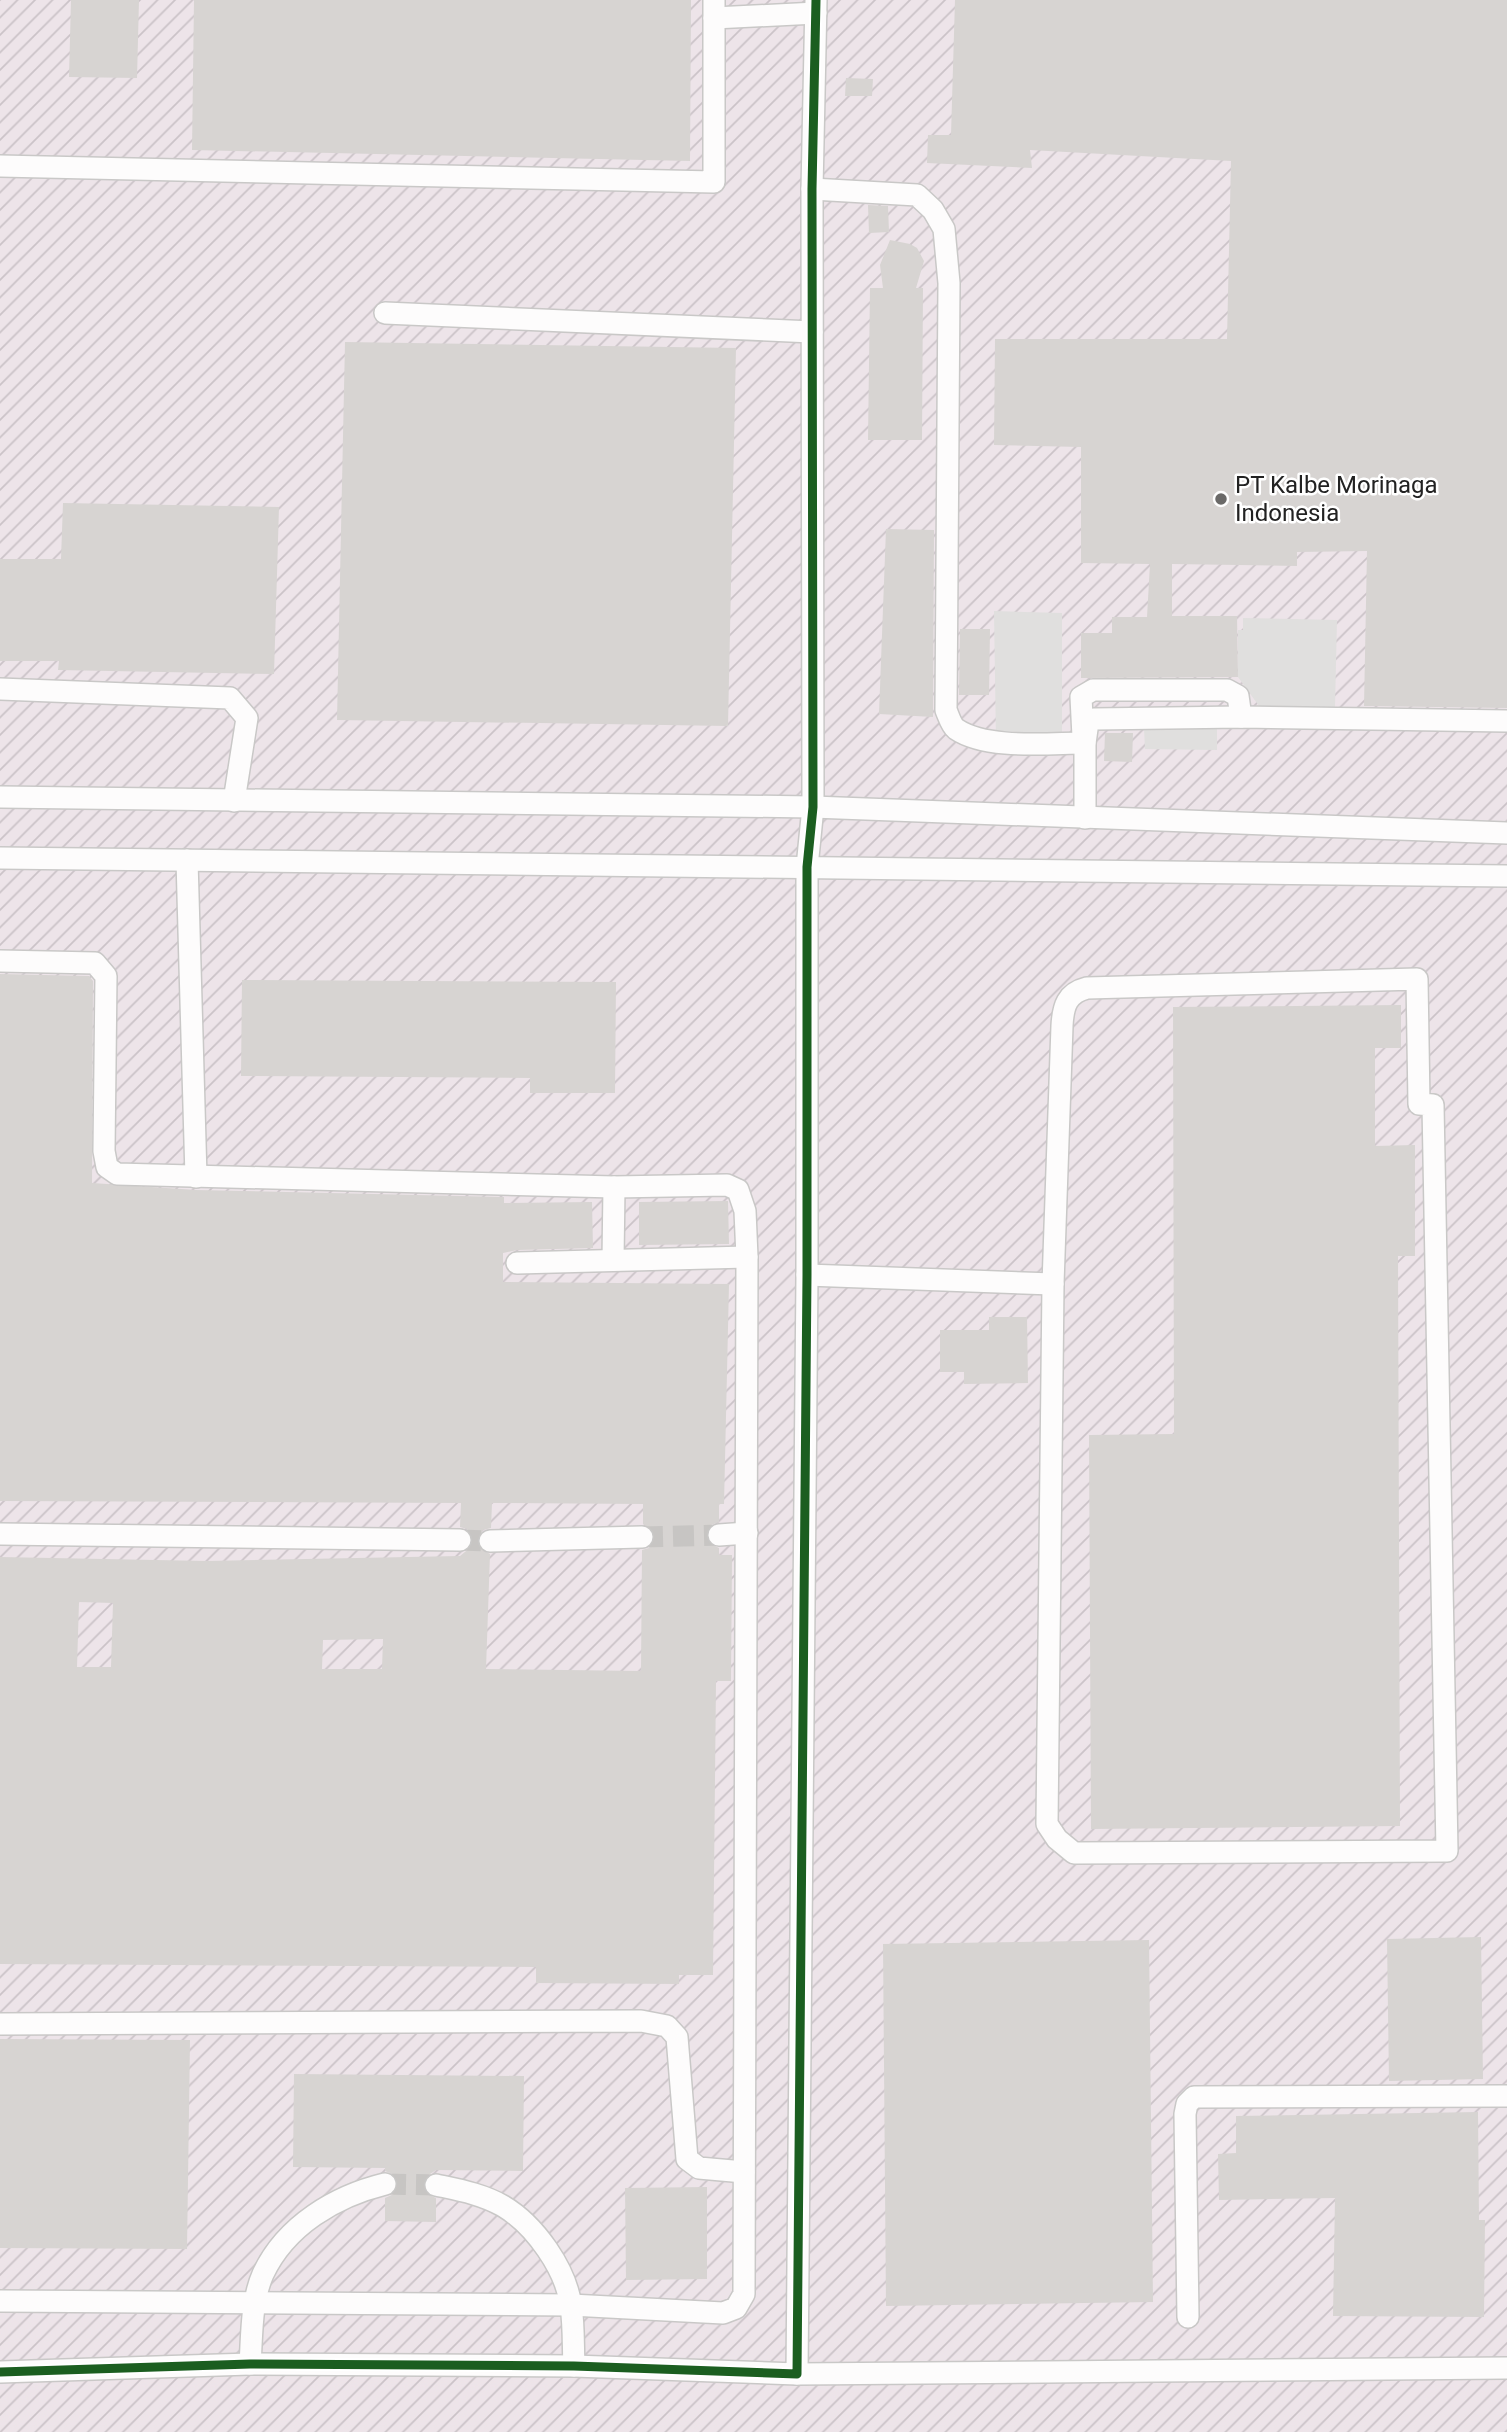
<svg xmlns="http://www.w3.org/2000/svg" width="1507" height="2432" font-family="Roboto,sans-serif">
<defs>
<pattern id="industrial-furrows" width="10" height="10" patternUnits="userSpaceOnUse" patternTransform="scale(1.75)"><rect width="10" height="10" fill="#ede4e9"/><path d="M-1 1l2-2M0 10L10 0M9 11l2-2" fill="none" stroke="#cbc3c8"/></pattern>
</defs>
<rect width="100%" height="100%" fill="#f0eeeb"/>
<rect fill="url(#industrial-furrows)" x="0" y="0" width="1507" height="2432"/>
<g fill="#e0dfde">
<path d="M994,611L1062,613V743L996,741Z"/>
<path d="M1243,618L1337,620L1335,707L1259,706L1238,677V630H1243Z"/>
<path d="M1144,728H1217V750L1145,749Z"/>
</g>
<g fill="#d7d4d2" fill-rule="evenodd">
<path d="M71,0H139L137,78L69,77Z"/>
<path d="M194,0H691L690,161L192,150Z"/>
<path d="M955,0H1507V708L1364,706L1367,551L1297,552V566L1172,564V616H1237L1238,677L1081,678V633H1112V617H1147L1150,564L1081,563V447L994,445L995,339H1227L1231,161L1030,150L1032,168L927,163L928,135H951Z"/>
<path d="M846,78L873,79L872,96H845Z"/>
<path d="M868,205L888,206L889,232L869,233Z"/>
<path d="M890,240L910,244L917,248L924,261L916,288H923L922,440H868L870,288H883L880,265Z"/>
<path d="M345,342L736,348L728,726L337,720Z"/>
<path d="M63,503L279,507L274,674L58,670L59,661H0V559H61Z"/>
<path d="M886,529L934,530L933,717L879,714Z"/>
<path d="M960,629H990L989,695H959Z"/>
<path d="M1105,733H1133L1132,762L1104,761Z"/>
<path d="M0,974L89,976L93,981L92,1183L196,1190L504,1197V1203L592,1202L593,1248L517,1250L503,1253V1282L729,1284L724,1504H719V1522L711,1525L706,1535L709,1543L719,1548V1555H732L731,1681H716L713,1975H679V1984L536,1983V1967L0,1964V1557L207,1561L460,1556L471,1547L473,1539L467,1529L460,1527L461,1503L0,1501ZM492,1503L643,1504V1524L653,1530L655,1537L649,1548L642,1550L641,1671L486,1669L490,1554L479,1548L477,1541L483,1530L491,1528ZM79,1602L113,1603L111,1667H77ZM383,1639L382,1669H322L323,1640Z"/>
<path d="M242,980L616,982L615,1093H530V1078L241,1076Z"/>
<path d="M1401,1005V1048H1375V1146L1415,1145V1256H1398L1400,1826L1091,1829L1089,1435L1174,1434L1173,1007Z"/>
<path d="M728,1201L729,1244L639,1245V1202Z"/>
<path d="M989,1317H1027L1028,1383L964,1384V1372H940V1330H989Z"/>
<path d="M1481,1937L1483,2079L1389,2081L1387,1939Z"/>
<path d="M1149,1940L1153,2302L886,2306L883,1944Z"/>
<path d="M0,2039L190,2040L187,2249L0,2248Z"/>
<path d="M294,2074L524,2076L523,2171L436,2170L427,2176L423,2183L427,2194L436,2198V2222L385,2221V2198L394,2194L398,2186L395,2175L385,2171V2168L293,2167Z"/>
<path d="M1478,2112L1479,2220H1485L1484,2317L1333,2316L1335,2198L1219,2200L1218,2154L1236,2153V2116Z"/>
<path d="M707,2187V2279L626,2280L625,2188Z"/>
</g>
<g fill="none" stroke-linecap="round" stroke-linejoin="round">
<g stroke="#c7c5c3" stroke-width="21" stroke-dasharray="21 10" stroke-linecap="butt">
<path d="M642,1537L719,1535"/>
<path d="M460,1540L490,1541"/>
<path d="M385,2184L436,2185"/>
</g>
<defs>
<g id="minor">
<path d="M714,18L816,13"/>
<path d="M0,166L714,182V0"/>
<path d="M812,189L917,195L933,210L944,229L949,283L946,710C949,717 951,725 956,729C987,750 1049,743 1085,743"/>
<path d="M385,313L812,332"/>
<path d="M0,689L230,698L247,718L234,801"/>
<path d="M1083,737L1081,697L1093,690H1227L1238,696L1241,717"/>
<path d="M0,797L813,807L1507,833"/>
<path d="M1085,818V743L1088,722L1094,719L1241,717L1507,721"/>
<path d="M0,858L1507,876"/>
<path d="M187,860L196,1177"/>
<path d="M0,961L95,963L106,976L104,1151L107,1167L117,1174L614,1187L727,1185L738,1190L745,1211L747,1257L744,2294L736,2308L723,2313L571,2305L0,2301"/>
<path d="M1417,979L1419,1104L1433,1105L1447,1851L1074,1853L1057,1839L1047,1824L1053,1284L1062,1026C1063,1006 1067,993 1087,988Z"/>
<path d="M613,1260L614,1187"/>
<path d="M517,1263L747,1257"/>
<path d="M807,1275L1053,1284"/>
<path d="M0,1534L460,1540"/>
<path d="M719,1535L747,1533"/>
<path d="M490,1541L642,1537"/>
<path d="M0,2024L641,2021L667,2026L677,2037L687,2159L699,2168L744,2172"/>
<path d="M436,2185C459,2190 482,2194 503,2206C535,2225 566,2269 571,2306C574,2326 573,2346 574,2366"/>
<path d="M1188,2317L1185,2114L1187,2104L1194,2097L1507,2096"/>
<path d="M250,2364C252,2335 251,2301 263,2274C286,2225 336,2196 385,2184"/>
<path d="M0,2372L250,2364L574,2366L797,2374L807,1275V867L813,807L812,189L816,0"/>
<path d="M797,2374L1507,2368"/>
</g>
</defs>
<use href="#minor" stroke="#c9c8c7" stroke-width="24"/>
<use href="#minor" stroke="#fdfcfc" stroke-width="21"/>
<defs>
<path id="cycleway" d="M0,2372L250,2364L574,2366L797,2374L807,1275V867L813,807L812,189L816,0"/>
</defs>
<use href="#cycleway" stroke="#fff" stroke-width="13"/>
<use href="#cycleway" stroke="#1b5e20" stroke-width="9"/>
</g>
<circle fill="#6a6968" stroke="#fff" stroke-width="2.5" cx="1221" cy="499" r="7"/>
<g text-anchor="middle" stroke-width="5" stroke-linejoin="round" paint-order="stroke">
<g font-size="24" fill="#222" stroke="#fff" text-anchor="start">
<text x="1235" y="493">PT Kalbe Morinaga<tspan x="1235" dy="28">Indonesia</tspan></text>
</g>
</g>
</svg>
